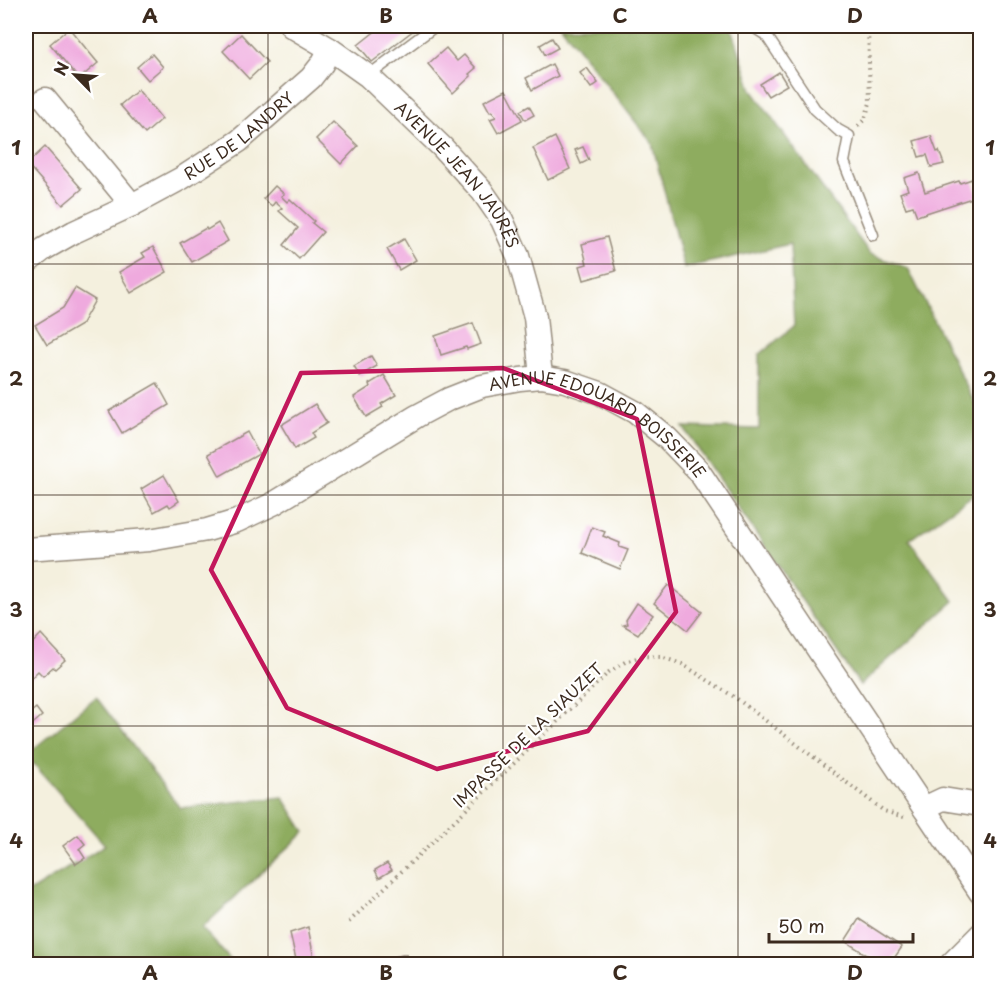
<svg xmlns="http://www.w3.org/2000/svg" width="1006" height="990" font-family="'Playpen Sans',sans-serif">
<rect width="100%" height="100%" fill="#fff"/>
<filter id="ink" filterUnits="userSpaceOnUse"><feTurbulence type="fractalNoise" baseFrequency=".0167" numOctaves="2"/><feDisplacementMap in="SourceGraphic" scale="12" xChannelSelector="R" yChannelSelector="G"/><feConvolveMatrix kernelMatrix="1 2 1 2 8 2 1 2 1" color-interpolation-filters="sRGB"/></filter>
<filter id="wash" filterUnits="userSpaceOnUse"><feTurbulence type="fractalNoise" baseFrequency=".008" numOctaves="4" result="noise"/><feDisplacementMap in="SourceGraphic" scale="24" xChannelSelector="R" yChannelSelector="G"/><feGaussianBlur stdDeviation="1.35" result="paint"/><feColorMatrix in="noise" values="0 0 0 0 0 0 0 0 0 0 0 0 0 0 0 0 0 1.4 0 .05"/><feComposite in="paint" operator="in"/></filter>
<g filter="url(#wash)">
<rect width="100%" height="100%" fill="#f4f0de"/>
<g fill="#8eac5f" stroke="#646b3e" stroke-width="1.5">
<path d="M561,26H731L752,90L870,254L908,268L980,414V490L909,540L954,601L860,685L683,427L759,429V355L794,326L790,244L684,268L652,143Z"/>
<path d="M96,697L180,808L283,797L305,832L202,928L234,964H26V894L105,845L26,755Z"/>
</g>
<g id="blocks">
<g fill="#efaade">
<path d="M382,26H419L372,62L358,45Z"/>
<path d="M69,28L98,63L79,79L50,44Z"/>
<path d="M241,34L267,62L249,79L223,51Z"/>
<path d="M552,38L558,48L545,55L540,45Z"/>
<path d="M446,48L457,61L464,55L476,68L469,74L471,76L453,93L428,64Z"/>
<path d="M152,54L163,67L148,80L137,67Z"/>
<path d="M552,64L558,76L532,90L526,78Z"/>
<path d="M587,68L598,83L591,88L580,73Z"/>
<path d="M779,72L787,85L768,96L760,84Z"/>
<path d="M138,90L162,119L145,134L120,105Z"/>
<path d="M506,90L522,120L498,133L490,119L496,117L492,111L490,112L484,101Z"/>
<path d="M529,106L534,115L525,120L520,111Z"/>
<path d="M333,122L358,146L341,164L316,139Z"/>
<path d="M931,136L937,152L939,151L944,164L931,167L927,155L919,157L914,141Z"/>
<path d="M555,137L570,169L548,180L533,148Z"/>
<path d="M45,147L82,189L63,205L27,164Z"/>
<path d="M583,147L589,160L581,164L575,150Z"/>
<path d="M919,173L925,192L959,181L960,183L972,179L978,196L917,216L913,206L906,208L900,193L908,190L904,178Z"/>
<path d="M275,186L284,194L281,196L287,202L290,199L314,221L312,223L323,232L299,259L284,245L298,228L279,211L282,208L275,202L272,206L263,199Z"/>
<path d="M218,223L228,241L192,262L180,243L206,228L207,230Z"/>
<path d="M607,237L616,271L584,280L580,266L587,264L582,244Z"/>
<path d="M404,239L416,260L399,270L387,249Z"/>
<path d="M153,247L167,272L131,293L119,272L145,257L142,253Z"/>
<path d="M75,288L95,300L81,325L47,345L35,325L63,308Z"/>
<path d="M473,323L481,344L467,349L466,347L441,355L435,336Z"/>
<path d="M371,356L377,366L360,376L354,366Z"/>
<path d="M384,375L396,395L381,404L383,407L366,417L354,397L370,387L369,384Z"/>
<path d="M157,383L169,405L122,433L109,411Z"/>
<path d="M315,404L327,423L311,433L314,438L295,449L281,425Z"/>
<path d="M247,432L259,454L220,476L208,454Z"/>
<path d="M164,475L179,501L170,507L168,504L154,512L141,489Z"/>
<path d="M592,527L605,532L603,536L620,543L619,547L628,550L620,569L582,553Z"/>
<path d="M668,585L702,612L688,630L654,603Z"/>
<path d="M637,603L653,615L638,634L623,625L627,624L626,620Z"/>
<path d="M41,634L65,660L55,669L53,667L43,676L38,671L30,679L26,674V650Z"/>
<path d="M26,706L31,712L36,708L42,716L28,728L26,725Z"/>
<path d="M78,835L85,844L79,849L85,858L76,864L63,846Z"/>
<path d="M387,863L392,870L379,878L375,870Z"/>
<path d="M859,919L902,947L890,964H881L845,941Z"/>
<path d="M308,927L315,964H297L290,933Z"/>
<path d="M406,954L408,964H396L394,957Z"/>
</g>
</g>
</g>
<g filter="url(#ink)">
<use href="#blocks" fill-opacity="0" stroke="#988d7e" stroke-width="1.5"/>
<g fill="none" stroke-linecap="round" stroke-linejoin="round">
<defs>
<g id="lane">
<path d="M752,26L766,35L815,109L838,130L849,136L844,162L873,235"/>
<path d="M368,76L435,26"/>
</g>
<g id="street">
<path id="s1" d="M291,26L330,49L368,76L442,147L482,191L502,220L518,256L535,317L541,377"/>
<path d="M45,99L132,205"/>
<path id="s2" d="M26,263L44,249L74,232L132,205L182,178L239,141L311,78L322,64L330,49"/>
<path id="s3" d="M26,549L149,540L207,530L237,521L273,504L417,416L449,399L482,386L520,379L541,377L565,381L600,393L635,412L667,438L698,470L980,892"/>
<path d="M924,808L943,799L980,805"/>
<path d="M951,964L980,935"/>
</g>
</defs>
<use href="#lane" stroke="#988d7e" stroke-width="13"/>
<use href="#street" stroke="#988d7e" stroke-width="25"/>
<g stroke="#988d7e" stroke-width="4" stroke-dasharray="1.5 4.5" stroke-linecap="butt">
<path d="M858,126L865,119L870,103L868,26"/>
<path d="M349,922L609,672L625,662L643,656L661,657L682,664L736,698L884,811L907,818"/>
</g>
<use href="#lane" stroke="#fff" stroke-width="10"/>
<use href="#street" stroke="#fff" stroke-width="22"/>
</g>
</g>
<path fill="none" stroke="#c2185b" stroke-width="4.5" stroke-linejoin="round" d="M503,368L637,419L676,612L588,731L437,769L287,708L211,570L301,373Z"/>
<path fill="none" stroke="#3b2a1e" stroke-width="1.5" stroke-opacity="0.55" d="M268,26V964M503,26V964M738,26V964M26,264H980M26,495H980M26,726H980"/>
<g text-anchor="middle" stroke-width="4.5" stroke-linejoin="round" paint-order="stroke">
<g font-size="16" fill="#3b2a1e" stroke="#fff">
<text dy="6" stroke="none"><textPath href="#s2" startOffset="249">RUE DE LANDRY</textPath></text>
<text dy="6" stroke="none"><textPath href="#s1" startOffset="226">AVENUE JEAN JAURÈS</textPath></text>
<text dy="6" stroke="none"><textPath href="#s3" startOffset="624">AVENUE EDOUARD BOISSERIE</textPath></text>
<text transform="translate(528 735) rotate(-44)" y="6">IMPASSE DE LA SIAUZET</text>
</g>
</g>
<rect width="1006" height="990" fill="none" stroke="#fff" stroke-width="66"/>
<g transform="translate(75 75) rotate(295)" stroke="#ffffff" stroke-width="4.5" paint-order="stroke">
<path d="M0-4.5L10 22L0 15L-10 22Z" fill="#3b2a1e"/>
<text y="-9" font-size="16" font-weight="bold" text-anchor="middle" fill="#3b2a1e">N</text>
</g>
<path d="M769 933v9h144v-9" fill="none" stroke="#3b2a1e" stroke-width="3"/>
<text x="778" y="933" font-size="18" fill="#3b2a1e" stroke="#ffffff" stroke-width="4.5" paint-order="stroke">50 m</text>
<rect x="33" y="33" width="940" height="924" fill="none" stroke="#3b2a1e" stroke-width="2"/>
<g font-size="20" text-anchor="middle" font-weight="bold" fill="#3b2a1e">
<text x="150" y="23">A</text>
<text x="386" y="23">B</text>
<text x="620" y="23">C</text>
<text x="855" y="23">D</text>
<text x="16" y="155">1</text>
<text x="990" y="155">1</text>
<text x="16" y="386">2</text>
<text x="990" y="386">2</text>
<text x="16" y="617">3</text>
<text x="990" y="617">3</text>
<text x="16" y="848">4</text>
<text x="990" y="848">4</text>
<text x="150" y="980">A</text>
<text x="386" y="980">B</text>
<text x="620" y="980">C</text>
<text x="855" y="980">D</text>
</g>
</svg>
